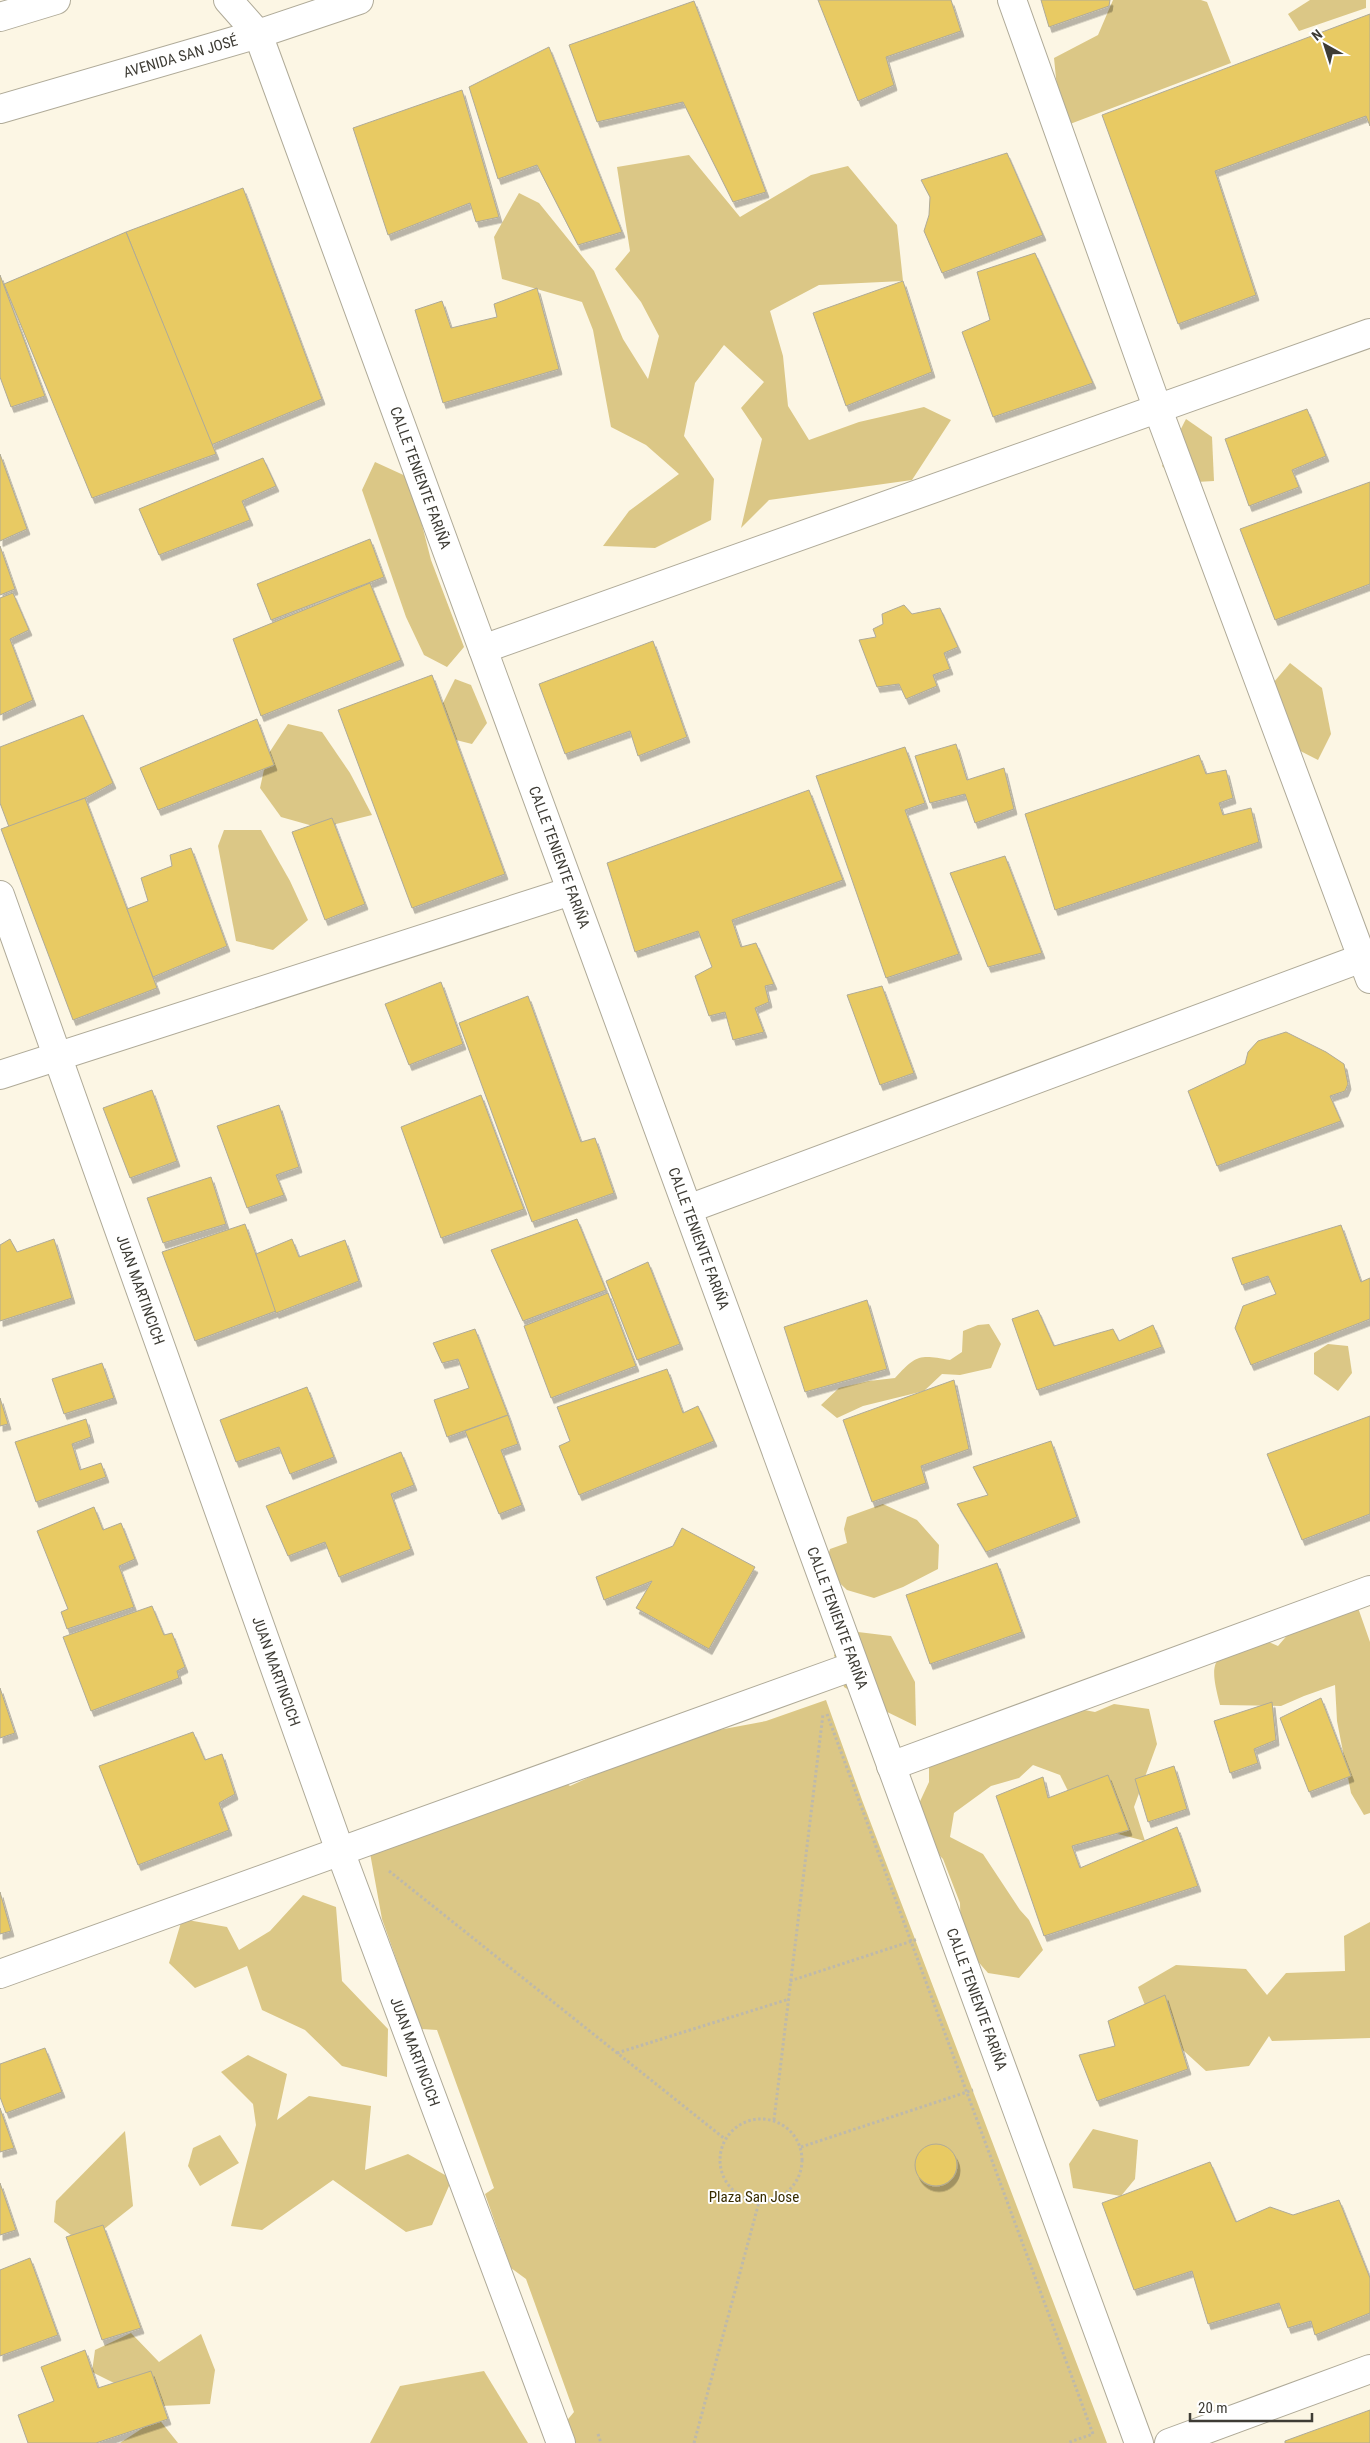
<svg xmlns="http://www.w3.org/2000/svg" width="1370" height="2443" font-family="'Roboto Condensed',sans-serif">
<defs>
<filter id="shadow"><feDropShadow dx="3" dy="5.5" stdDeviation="0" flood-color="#0004"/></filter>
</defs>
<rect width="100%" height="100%" fill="#fcf6e4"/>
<g fill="#dbc786">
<path d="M1113,0H1201L1207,2L1231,63L1070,124L1057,88L1054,58L1098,35Z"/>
<path d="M1310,0H1366V8L1299,31L1288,14Z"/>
<path d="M689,155L740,217L811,175L848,166L897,225L903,281L819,285L770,311L783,356L788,406L809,440L859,422L924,407L951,420L912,480L769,500L741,528L762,439L741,408L764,382L724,345L695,383L684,436L714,479L711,520L655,548L603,546L629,511L679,474L646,445L611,427L593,330L582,302L502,279L494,237L519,193L539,203L594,271L623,339L648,379L659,336L641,302L615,269L630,251L617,167Z"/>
<path d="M1186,419L1212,437L1214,481L1179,483L1162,466Z"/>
<path d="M375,462L410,478L431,560L464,647L447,667L424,655L406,617L362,490Z"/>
<path d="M1290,663L1322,688L1331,734L1318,760L1273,737L1253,707Z"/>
<path d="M455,679L471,685L487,723L472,744L448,738L439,711Z"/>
<path d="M288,724L322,732L350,773L372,815L320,828L281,817L260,788L267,756Z"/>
<path d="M224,830H261L290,881L308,920L273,950L236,941L218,846Z"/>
<path d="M989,1324L1001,1344L991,1368L960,1375L942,1374L924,1391L863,1406L837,1418L821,1405L839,1388L869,1381L895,1378C916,1355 919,1354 950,1360L962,1352L963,1331L978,1325Z"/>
<path d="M1328,1344L1348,1346L1352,1373L1338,1391L1314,1374V1353Z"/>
<path d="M883,1504L917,1520L939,1545L938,1569L903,1587L874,1598L847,1590L824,1568L830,1549L847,1543L844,1529L847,1517Z"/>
<path d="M1356,1602L1370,1642V1813L1364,1815L1351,1793L1337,1721L1335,1685L1304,1696L1281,1706L1220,1705C1208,1659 1213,1660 1249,1633L1278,1646L1309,1610Z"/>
<path d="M858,1632L891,1636L915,1682L916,1726L881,1709L844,1687L834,1655Z"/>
<path d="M826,1700L862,1800L1107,2443H568L564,2424L574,2412L526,2279L511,2268L485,2194L494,2188L437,2030L421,2029L382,1919L370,1853L401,1813L464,1819L541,1767L570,1786L625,1761L708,1732L766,1721Z"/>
<path d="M1114,1704L1149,1709L1157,1744L1134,1807L1145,1841L1118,1834L1104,1787L1073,1801L1060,1775L1033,1765L1019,1778L991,1786L954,1813L950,1837L983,1854L1020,1910L1029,1920L1043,1950L1019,1978L988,1973L961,1942L960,1903L943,1859L927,1843L916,1810L929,1782V1751L1063,1706L1095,1712Z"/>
<path d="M303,1895L336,1907L342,1981L388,2029L387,2077L342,2066L305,2030L262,2010L247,1966L195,1988L169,1963L182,1919L227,1927L239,1950L270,1931Z"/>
<path d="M1370,1922V2038L1272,2041L1269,2036L1249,2066L1206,2071L1151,2021L1138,1987L1176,1965L1246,1969L1267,1995L1286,1973L1345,1971L1344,1936Z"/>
<path d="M248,2055L287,2074L277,2120L309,2096L371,2106L365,2170L408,2154L452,2179L432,2225L406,2232L333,2180L262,2230L231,2226L256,2125L253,2104L221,2072Z"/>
<path d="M1093,2129L1138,2140L1135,2179L1121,2196L1073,2188L1069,2164Z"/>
<path d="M125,2131L133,2206L84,2245L54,2222L56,2201Z"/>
<path d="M220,2135L239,2163L200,2186L188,2166L193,2148Z"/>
<path d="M131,2333L159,2362L201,2334L215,2370L210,2404L160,2406L92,2372L95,2350Z"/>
<path d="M484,2371L528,2443H370L400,2386Z"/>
<path d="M158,2418L178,2443H120Z"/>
</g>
<g fill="#e8ca63" stroke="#afaa98" filter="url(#shadow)">
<path d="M818,0H951L961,31L886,57L894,85L858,101Z"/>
<path d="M1041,0H1110L1109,6L1049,27Z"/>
<path d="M694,1L766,192L733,202L683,102L597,122L569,45Z"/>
<path d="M1370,14V126L1366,116L1215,171L1256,295L1178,324L1102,115Z"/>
<path d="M549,47L622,232L578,245L537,165L498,179L469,87Z"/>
<path d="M462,90L499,217L476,222L470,203L388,235L353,128Z"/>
<path d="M1007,153L1043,235L942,273L924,231L929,215L930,197L921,180Z"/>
<path d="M243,188L322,399L211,445L126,232Z"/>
<path d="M126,232L216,454L92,498L4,284Z"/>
<path d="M1035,253L1093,383L993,417L962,332L990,320L977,272Z"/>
<path d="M0,275L45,396L11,407L0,377Z"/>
<path d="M903,281L932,372L846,406L813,313Z"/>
<path d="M537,288L559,369L443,403L415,310L442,301L451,328L497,317L494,304Z"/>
<path d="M1307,409L1326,456L1292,470L1299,487L1249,506L1225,439Z"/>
<path d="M0,454L27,529L0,541Z"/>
<path d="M263,458L276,486L242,501L250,520L159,555L139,509Z"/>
<path d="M1370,482V584L1275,620L1240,529Z"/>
<path d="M370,539L384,577L271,620L257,584Z"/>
<path d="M0,546L15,589L0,595Z"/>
<path d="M370,583L401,660L261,716L233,639Z"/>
<path d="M13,593L29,630L10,639L33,700L0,715V598Z"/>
<path d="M904,605L912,614L940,608L958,647L944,653L950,669L933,675L937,686L906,699L899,684L877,687L859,640L876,637L873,629L883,624L882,614Z"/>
<path d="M653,641L687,737L638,756L630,731L565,754L539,684Z"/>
<path d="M432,675L505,874L412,908L338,710Z"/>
<path d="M83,715L113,783L85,798L9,827L0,803V747Z"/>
<path d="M257,719L274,765L158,810L140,768Z"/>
<path d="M956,744L967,780L1004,768L1014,809L975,823L965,794L930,803L915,756Z"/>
<path d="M905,747L925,803L905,810L959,954L886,978L816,776Z"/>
<path d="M1199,755L1206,774L1226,770L1233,798L1219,803L1223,815L1251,808L1259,842L1055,910L1025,814Z"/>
<path d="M809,790L843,880L732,920L741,947L756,943L774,984L765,986L769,1002L755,1008L764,1032L733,1040L725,1012L709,1016L695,976L712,967L698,931L635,952L607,863Z"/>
<path d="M85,798L157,988L73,1020L1,829Z"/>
<path d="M332,818L365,904L325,920L292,832Z"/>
<path d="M191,848L227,946L153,977L127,909L148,901L141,878L172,866L170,855Z"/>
<path d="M1005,856L1042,953L988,967L950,873Z"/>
<path d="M441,982L463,1044L409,1065L385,1004Z"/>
<path d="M882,986L914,1073L880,1085L847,995Z"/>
<path d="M528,996L581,1142L595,1138L614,1193L532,1222L459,1023Z"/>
<path d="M1286,1032L1326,1052L1344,1064L1348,1084L1345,1091L1330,1096L1341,1121L1217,1166L1188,1091L1245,1064L1248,1052L1258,1041Z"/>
<path d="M152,1090L177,1161L130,1178L103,1108Z"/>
<path d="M481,1095L524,1209L441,1238L401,1127Z"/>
<path d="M279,1105L299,1167L276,1175L284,1195L247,1208L217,1126Z"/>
<path d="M211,1177L226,1224L163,1243L147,1198Z"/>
<path d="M577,1219L606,1290L523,1321L491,1250Z"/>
<path d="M245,1224L276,1311L195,1341L162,1252Z"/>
<path d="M1341,1225L1361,1282L1370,1278V1319L1251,1365L1235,1328L1243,1306L1276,1294L1268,1276L1242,1285L1232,1258Z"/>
<path d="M10,1239L17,1252L54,1239L72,1298L0,1321V1245Z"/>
<path d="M292,1239L299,1257L345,1240L359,1281L276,1313L256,1254Z"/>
<path d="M648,1262L680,1344L637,1360L606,1281Z"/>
<path d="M608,1293L636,1366L551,1398L524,1326Z"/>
<path d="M867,1300L887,1369L805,1392L784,1327Z"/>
<path d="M1038,1310L1054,1346L1113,1329L1119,1341L1153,1325L1162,1347L1037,1390L1012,1319Z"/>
<path d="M475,1329L508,1415L447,1437L434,1400L469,1388L458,1359L442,1363L433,1343Z"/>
<path d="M102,1363L114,1398L64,1414L52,1379Z"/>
<path d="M667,1369L683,1413L698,1406L714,1441L579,1495L559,1446L570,1441L557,1407Z"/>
<path d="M954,1380L969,1449L921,1466L926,1483L872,1502L843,1420Z"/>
<path d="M307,1387L334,1457L290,1474L279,1447L236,1462L220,1420Z"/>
<path d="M0,1398L8,1424L0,1426Z"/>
<path d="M508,1415L518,1444L501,1450L522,1505L499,1514L465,1431Z"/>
<path d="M1370,1416V1514L1302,1540L1267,1454Z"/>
<path d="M86,1419L91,1437L72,1444L80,1470L101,1463L106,1477L36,1502L15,1442Z"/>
<path d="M1051,1441L1077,1517L986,1552L957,1504L988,1495L973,1467Z"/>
<path d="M401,1452L414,1485L391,1494L411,1549L339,1577L325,1542L288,1556L266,1506Z"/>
<path d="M94,1507L103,1530L121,1523L135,1559L119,1566L134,1607L67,1629L61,1612L68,1609L37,1531Z"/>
<path d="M682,1528L755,1567L709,1649L636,1608L652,1581L604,1600L596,1577L673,1546Z"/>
<path d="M997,1563L1022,1632L930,1664L906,1595Z"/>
<path d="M152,1606L164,1635L172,1633L185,1667L177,1671L179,1678L91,1711L63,1637Z"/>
<path d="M0,1688L15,1733L0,1738Z"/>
<path d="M1321,1698L1351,1776L1309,1792L1280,1718Z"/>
<path d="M1272,1702L1276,1740L1254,1749L1258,1763L1230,1773L1214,1721Z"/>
<path d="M193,1732L205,1760L222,1754L235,1794L219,1803L229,1830L138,1865L99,1766Z"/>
<path d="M1174,1766L1187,1809L1148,1822L1135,1779Z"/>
<path d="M1108,1775L1129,1830L1072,1846L1080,1868L1177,1827L1198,1886L1044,1936L996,1796L1043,1777L1048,1798Z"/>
<path d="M0,1892L11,1931L0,1934Z"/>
<path d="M1165,1995L1188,2069L1097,2101L1079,2055L1115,2046L1108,2021Z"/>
<path d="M45,2048L62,2092L6,2113L0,2097V2064Z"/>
<path d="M0,2108L14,2148L0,2152Z"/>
<circle cx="936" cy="2165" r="21"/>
<path d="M1210,2162L1236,2222L1270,2207L1293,2215L1339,2200L1370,2278V2313L1315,2335L1311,2321L1288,2328L1279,2303L1208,2324L1192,2271L1134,2290L1102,2203Z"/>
<path d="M0,2183L16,2230L0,2235Z"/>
<path d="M103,2225L141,2328L102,2340L66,2237Z"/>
<path d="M30,2258L58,2335L0,2356V2270Z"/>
<path d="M85,2350L98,2388L151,2371L168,2419L96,2443H28L18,2415L54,2401L41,2367Z"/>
<path d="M1370,2410V2443H1285V2441Z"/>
</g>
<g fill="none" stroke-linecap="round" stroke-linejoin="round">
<defs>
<g id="minor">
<path id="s1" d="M228,0L258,34L1139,2443"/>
<path d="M1012,0L1157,407L1370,979"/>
<path d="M483,649L1370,333"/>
<path id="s2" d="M0,895L340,1851L561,2443"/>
<path d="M0,1075L571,891"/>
<path d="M688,1209L1370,955"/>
<path d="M891,1766L1370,1590"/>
<path d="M0,1974L854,1666"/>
<path d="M1169,2443L1370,2369"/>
</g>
<g id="tertiary">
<path d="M0,17L56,0"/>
<path id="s3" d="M0,109L258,34L359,0"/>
</g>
</defs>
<use href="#minor" stroke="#afaa98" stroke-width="30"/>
<use href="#tertiary" stroke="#afaa98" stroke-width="30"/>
<g stroke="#beb9ab" stroke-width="3" stroke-dasharray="2.5 2.5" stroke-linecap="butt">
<path d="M827,1714L1093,2434L1067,2443"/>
<path d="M389,1871L725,2139"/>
<path d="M790,1981L918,1939"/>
<path d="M617,2053L789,1999"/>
<circle cx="761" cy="2160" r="41"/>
<path d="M774,2120L823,1714"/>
<path d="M801,2147L973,2090"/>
<path d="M598,2434L601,2443"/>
<path d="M694,2443L759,2202"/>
</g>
<use href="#minor" stroke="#fff" stroke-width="28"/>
<use href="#tertiary" stroke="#fff" stroke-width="28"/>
</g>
<g text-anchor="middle" stroke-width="4" stroke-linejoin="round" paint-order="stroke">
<g font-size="15" fill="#3e3c35" stroke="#fff">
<text dy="5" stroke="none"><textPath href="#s3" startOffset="188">AVENIDA SAN JOSÉ</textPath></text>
<text dy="5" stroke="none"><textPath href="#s1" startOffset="518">CALLE TENIENTE FARIÑA</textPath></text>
<text dy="5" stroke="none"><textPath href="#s1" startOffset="922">CALLE TENIENTE FARIÑA</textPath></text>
<text dy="5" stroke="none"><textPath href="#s1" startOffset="1328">CALLE TENIENTE FARIÑA</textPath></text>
<text dy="5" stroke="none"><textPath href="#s2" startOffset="419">JUAN MARTINCICH</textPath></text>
<text dy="5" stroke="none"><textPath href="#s1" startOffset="1732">CALLE TENIENTE FARIÑA</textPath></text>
<text dy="5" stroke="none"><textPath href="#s2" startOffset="824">JUAN MARTINCICH</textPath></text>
<text dy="5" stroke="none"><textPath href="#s1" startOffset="2138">CALLE TENIENTE FARIÑA</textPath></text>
<text dy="5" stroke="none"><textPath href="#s2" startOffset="1229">JUAN MARTINCICH</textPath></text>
</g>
<g font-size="15" fill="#382c00" stroke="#fff">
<text x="754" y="2202">Plaza San Jose</text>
</g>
</g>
<g transform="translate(1325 45) rotate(321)" stroke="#ffffff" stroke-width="4" paint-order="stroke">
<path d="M0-4L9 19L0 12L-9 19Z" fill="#3e3c35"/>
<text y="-8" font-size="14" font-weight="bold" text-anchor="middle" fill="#3e3c35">N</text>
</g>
<path d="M1190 2413v8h122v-8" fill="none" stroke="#3e3c35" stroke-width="2.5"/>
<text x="1198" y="2413" font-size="15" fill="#3e3c35" stroke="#ffffff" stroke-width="4" paint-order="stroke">20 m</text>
</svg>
